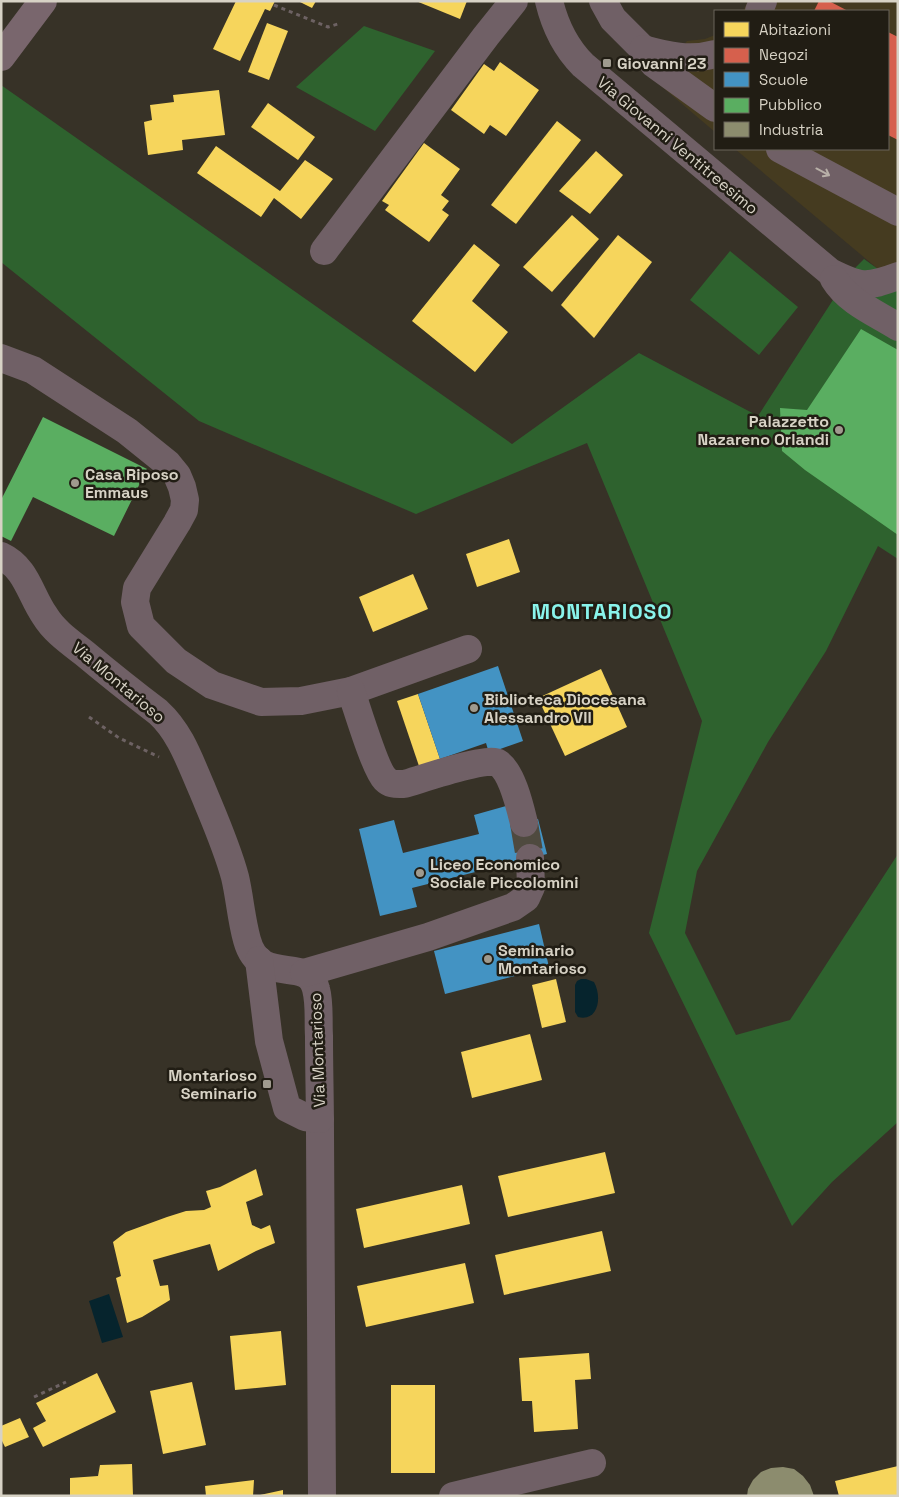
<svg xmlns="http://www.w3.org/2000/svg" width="899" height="1497" font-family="'Space Grotesk',sans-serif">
<rect width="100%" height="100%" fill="#373227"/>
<g fill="#453b20">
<path d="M748,1H898V265L878,269L735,149H888V11H743Z"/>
<path d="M715,35V132L654,80L687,41L705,39Z"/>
</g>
<g fill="#2e622e">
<path d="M364,26L435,51L375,131L296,87Z"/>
<path d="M1,85L512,444L639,353L758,416L851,272L864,259L878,269L898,265V559L878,546L826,651L768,742L697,871L685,933L736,1035L790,1020L898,854V1122L832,1182L792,1226L649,933L702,721L587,443L416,514L199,421L1,262Z"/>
<path d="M730,251L798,307L759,355L690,300Z"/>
</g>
<g fill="#06242d">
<path d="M581,979H586L594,982C602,996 599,1022 578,1017L575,1012V985L577,981Z"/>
<path d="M109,1294L123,1337L102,1343L89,1301Z"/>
</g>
<g fill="#f6d55c">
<path d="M236,1H275L270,11L265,9L240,61L213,49Z"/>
<path d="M298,1H316L312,8Z"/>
<path d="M416,1H467L460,19Z"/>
<path d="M267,23L288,31L269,80L248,72Z"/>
<path d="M500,62L539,90L506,136L490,125L484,134L451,110L484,64L494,71Z"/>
<path d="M219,90L225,135L182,140L183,150L148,155L144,122L152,120L150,105L174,102L173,95Z"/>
<path d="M268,103L315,137L298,160L251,127Z"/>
<path d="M557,121L581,140L516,224L491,205Z"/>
<path d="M424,143L460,169L441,195L449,201L442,210L449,215L429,242L385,210L389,205L382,201Z"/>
<path d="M216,146L280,191L305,160L333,179L301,219L274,198L261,217L197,173Z"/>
<path d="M596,151L623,175L590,214L559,191Z"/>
<path d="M572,215L599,239L552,292L523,267Z"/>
<path d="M618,235L652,262L594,338L561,305Z"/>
<path d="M474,244L500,265L472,301L508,332L475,372L412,321Z"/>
<path d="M509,539L520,572L477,587L466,554Z"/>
<path d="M413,574L428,609L373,632L359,597Z"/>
<path d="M601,669L627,727L565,756L538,698Z"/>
<path d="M418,694L440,759L419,766L397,701Z"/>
<path d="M556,979L566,1022L542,1028L532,985Z"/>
<path d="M530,1034L542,1080L472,1098L461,1052Z"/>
<path d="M605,1152L615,1193L508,1217L498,1176Z"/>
<path d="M256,1169L263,1195L246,1202L252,1225L261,1229L270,1225L275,1243L256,1251L218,1271L210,1244L153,1260L160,1286L168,1285L170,1300L142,1317L127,1323L116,1278L121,1276L113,1242L126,1232L167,1217L186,1211L204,1210L211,1207L206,1191L220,1187Z"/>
<path d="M462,1185L470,1224L364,1248L356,1209Z"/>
<path d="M602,1231L611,1271L504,1295L495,1255Z"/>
<path d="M465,1263L474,1303L366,1327L357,1286Z"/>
<path d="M281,1331L286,1385L235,1390L230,1336Z"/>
<path d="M589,1353L591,1379L575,1380L578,1429L534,1432L532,1401H522L519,1358Z"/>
<path d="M97,1373L116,1412L43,1447L33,1428L46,1421L36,1403Z"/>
<path d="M192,1382L206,1445L163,1454L150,1391Z"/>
<rect x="391" y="1385" width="44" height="88"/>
<path d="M20,1418L29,1437L5,1447L1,1439V1426Z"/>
<path d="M132,1464L133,1496H70V1478L98,1476L100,1465Z"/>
<path d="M898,1466V1496H839L835,1481Z"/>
<path d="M254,1480L253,1496H206L205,1486Z"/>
<path d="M283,1490V1496H260V1495Z"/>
</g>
<g fill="#d6604d">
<path d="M819,1H829L848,11H814Z"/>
<path d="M888,32L898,37V140L888,135Z"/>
</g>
<g fill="#4393c3">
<path d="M498,666L523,741L489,753L486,743L440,759L418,694Z"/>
<path d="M506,806L511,826L538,819L547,854L412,888L417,907L380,916L359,829L394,820L403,853L479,834L474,815Z"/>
<path d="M539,924L549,967L445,994L434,951Z"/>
</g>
<g fill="#5aae61">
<path d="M861,329L898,350V535L805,470L782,451L780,408L807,410Z"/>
<path d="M43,417L147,469L114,536L33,497L11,541L1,536V500Z"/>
</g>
<path fill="#8c8c6e" d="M783,1467L794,1469L803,1476L810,1485L814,1496H747L748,1489L753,1480L761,1472L771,1468Z"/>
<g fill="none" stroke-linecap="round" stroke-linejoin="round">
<path stroke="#4f4a3f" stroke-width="28" stroke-dasharray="28 14" stroke-linecap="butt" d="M524,823L530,858"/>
<g stroke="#6d6263" stroke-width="3" stroke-dasharray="4 4" stroke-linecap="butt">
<path d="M274,5L328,27L341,23"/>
<path d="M89,717L119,738L159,757"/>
<path d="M34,1397L66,1382"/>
</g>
<g stroke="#706066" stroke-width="28">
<path d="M549,1C555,26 565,47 583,65L830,272C860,287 866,288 898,276"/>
<path d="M603,1L613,19L643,49L654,64L715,108"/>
<path d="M759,11L763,1"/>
<path d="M643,49C668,56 690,61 715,54"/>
<path d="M780,149L898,212"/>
<path d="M324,251L486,36L514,1"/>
<path d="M834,279C848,302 876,313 898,327"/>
<path d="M1,358L33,370L127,431L168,464L177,475L182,487L185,500L184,510L177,523L137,588L135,602L141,626L176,661L212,685L261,702L301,701L351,691L468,649"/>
<path d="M1,556C27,568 30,595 45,616C54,631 70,642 84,653C108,673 133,693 158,712C181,733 190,762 202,789C214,818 227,847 235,877C240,898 241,919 247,940C260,988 308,954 316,989C320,1004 318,1021 319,1036C319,1068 320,1101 320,1134C321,1254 322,1375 322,1496"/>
<path d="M351,691C357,708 375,769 385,779C391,785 396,784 404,784C419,780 488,756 498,763C512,772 520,807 524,823"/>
<path d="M259,960L269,1041L287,1108L305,1117L320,1119"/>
<path d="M304,973L428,937L513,907L526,898L531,887L530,858"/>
<path d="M453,1496L592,1463"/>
</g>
<path stroke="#79666d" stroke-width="28" d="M1,57L43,1"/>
</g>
<defs><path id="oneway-shaft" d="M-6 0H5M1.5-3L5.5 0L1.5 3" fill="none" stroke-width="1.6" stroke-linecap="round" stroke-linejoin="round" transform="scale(1.25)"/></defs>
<use stroke="#b8b0a8" href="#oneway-shaft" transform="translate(823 172) rotate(28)"/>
<g fill="#9f9a8e" stroke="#211d14" stroke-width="2">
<rect x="602" y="58" width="10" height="10" rx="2.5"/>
<circle cx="839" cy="430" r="5"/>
<circle cx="75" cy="483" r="5"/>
<circle cx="474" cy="708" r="5"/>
<circle cx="420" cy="873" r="5"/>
<circle cx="488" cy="959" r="5"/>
<rect x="262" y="1079" width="10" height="10" rx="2.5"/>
</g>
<g text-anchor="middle" stroke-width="5" stroke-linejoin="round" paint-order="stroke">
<g font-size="16" font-weight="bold" fill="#d7d2c5" stroke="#211d14" text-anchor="start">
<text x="617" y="69">Giovanni 23</text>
<text x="829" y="427" text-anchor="end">Palazzetto<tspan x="829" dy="18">Nazareno Orlandi</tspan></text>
<text x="85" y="480">Casa Riposo<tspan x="85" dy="18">Emmaus</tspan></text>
<text x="484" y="705">Biblioteca Diocesana<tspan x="484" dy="18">Alessandro VII</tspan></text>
<text x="430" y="870">Liceo Economico<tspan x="430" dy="18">Sociale Piccolomini</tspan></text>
<text x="498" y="956">Seminario<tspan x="498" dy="18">Montarioso</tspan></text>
<text x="257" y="1081" text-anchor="end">Montarioso<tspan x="257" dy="18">Seminario</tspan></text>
</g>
<g font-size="16" fill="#d7d2c5" stroke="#211d14">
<text transform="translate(678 145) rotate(40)" y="6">Via Giovanni Ventitreesimo</text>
<text transform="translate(119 682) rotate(40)" y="6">Via Montarioso</text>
<text transform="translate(317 1050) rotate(-92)" y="6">Via Montarioso</text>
</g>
<g font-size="21" font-weight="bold" letter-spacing="1" fill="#89f4eb" stroke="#211d14">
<text x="602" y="619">MONTARIOSO</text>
</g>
</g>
<rect width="899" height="1497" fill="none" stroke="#d7d2c5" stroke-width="5"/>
<rect x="714" y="10" width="175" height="140" fill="#211d14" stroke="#6a655b"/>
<rect x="724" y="22" width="25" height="15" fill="#f6d55c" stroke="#6a655b"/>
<text x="759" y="35" font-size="15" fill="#d7d2c5">Abitazioni</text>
<rect x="724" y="48" width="25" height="15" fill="#d6604d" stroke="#6a655b"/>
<text x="759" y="60" font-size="15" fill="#d7d2c5">Negozi</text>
<rect x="724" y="72" width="25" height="15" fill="#4393c3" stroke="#6a655b"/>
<text x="759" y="85" font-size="15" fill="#d7d2c5">Scuole</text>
<rect x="724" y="98" width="25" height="15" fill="#5aae61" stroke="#6a655b"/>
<text x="759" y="110" font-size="15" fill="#d7d2c5">Pubblico</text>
<rect x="724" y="122" width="25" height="15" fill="#8c8c6e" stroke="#6a655b"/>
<text x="759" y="135" font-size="15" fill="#d7d2c5">Industria</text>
</svg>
